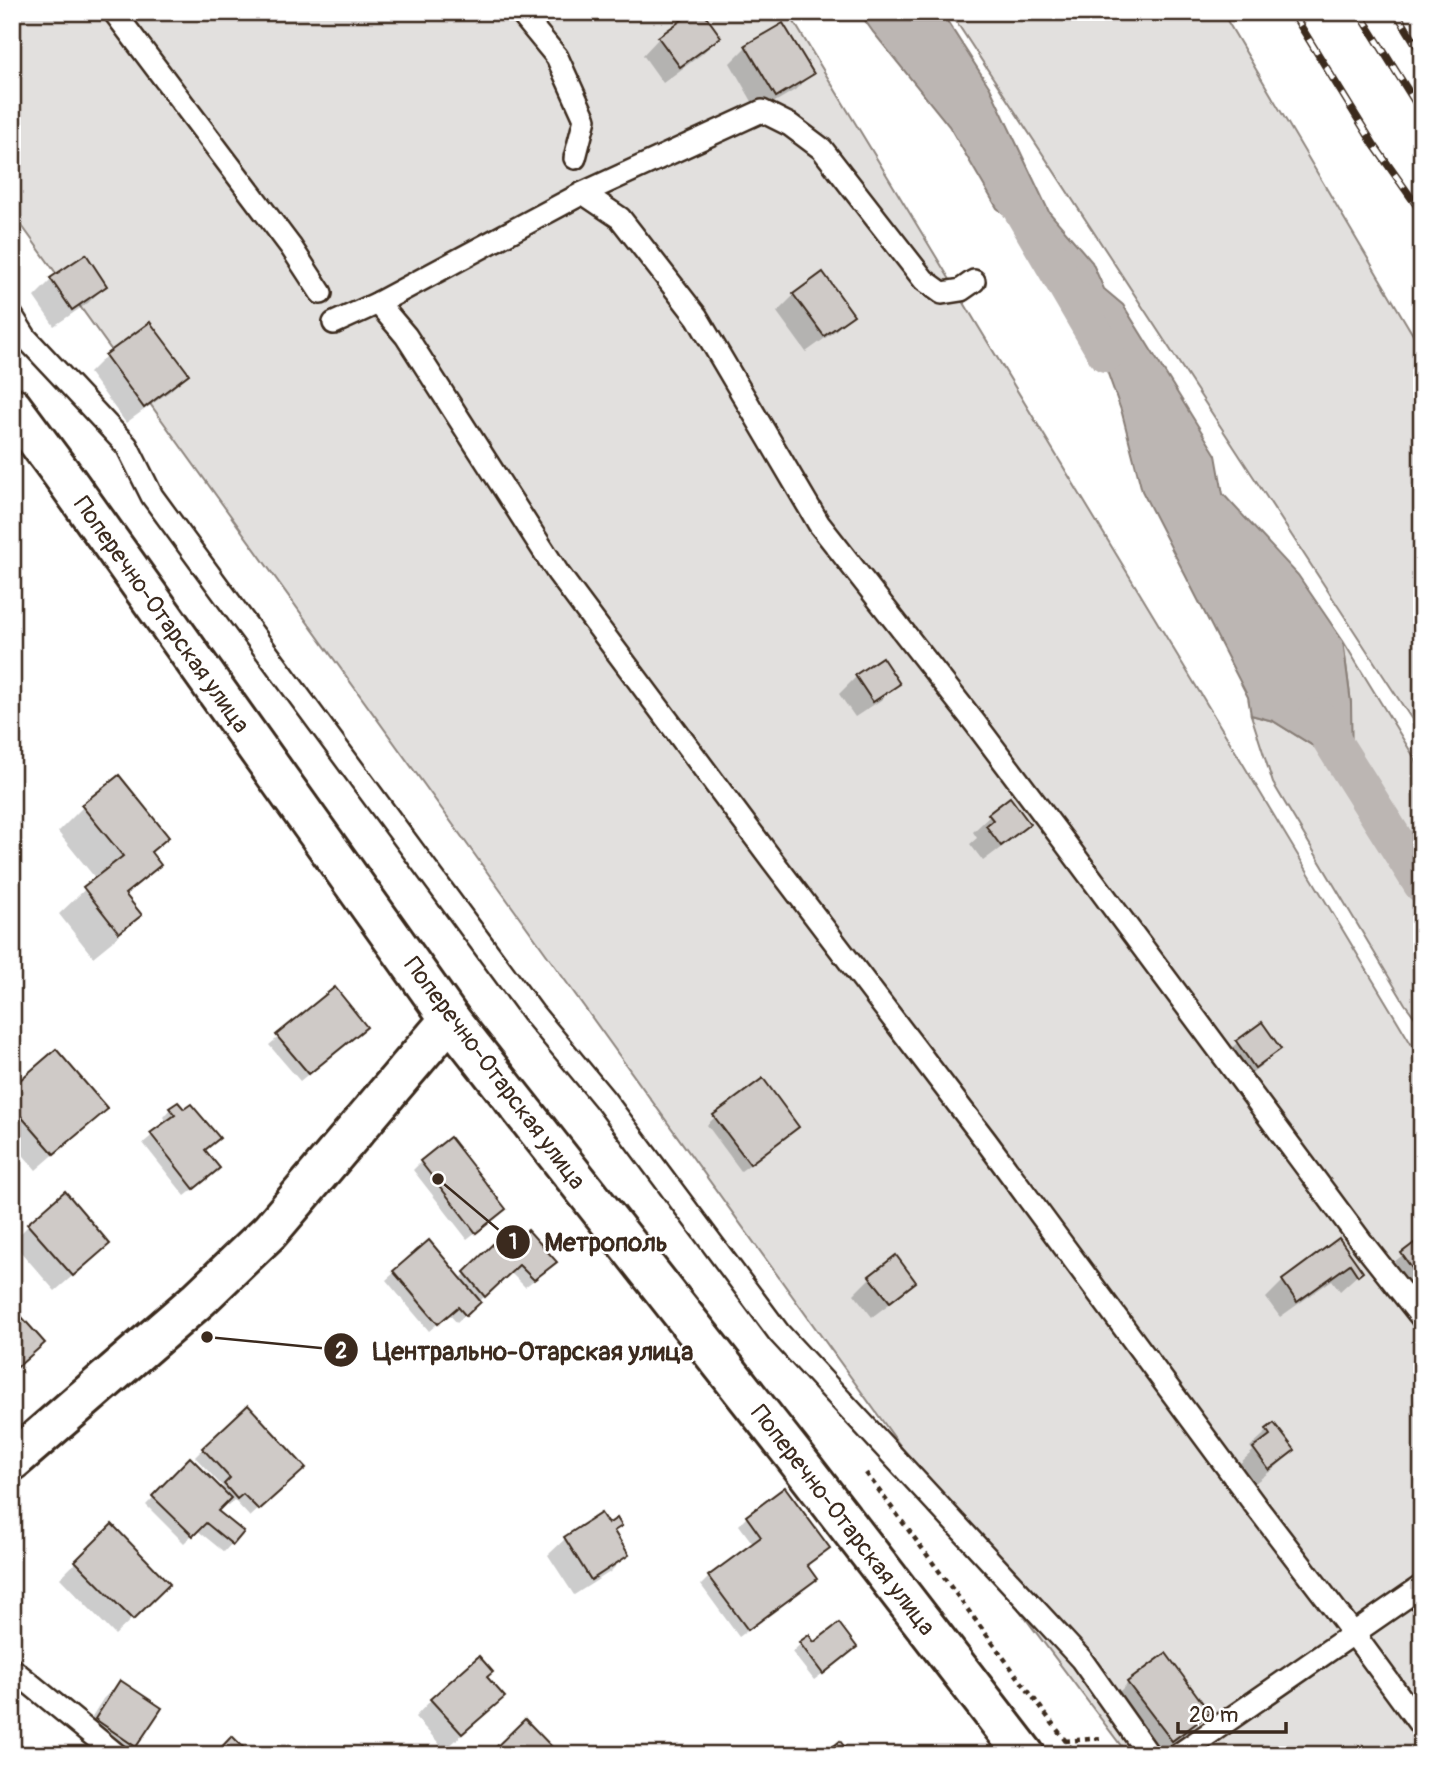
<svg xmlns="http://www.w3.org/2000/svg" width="1434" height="1767" font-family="Pangolin,sans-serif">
<rect width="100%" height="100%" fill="#fff"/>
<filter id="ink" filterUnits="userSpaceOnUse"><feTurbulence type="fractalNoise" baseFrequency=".0143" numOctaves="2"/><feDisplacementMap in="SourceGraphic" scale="14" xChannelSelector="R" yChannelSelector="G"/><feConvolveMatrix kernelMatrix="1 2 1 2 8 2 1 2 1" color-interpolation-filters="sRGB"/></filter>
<g filter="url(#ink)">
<g fill="#e2e0de" stroke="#8e857e" stroke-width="2">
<path d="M12,12H788L1228,739L1422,1062V1755H1128L999,1583L12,212Z"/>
<path d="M950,12H1222L1422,350V735Z"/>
<path d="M1343,641L1422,770V1027L1405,1004L1273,783L1251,715L1273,721L1323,752L1351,703Z"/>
</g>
<path fill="#bcb6b3" stroke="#887e77" stroke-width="2" d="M859,12L942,13L990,88L1049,212L1092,262L1104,289L1123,305L1216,455L1223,494L1298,575L1343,641L1351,703L1352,763L1323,752L1273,721L1251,715L1248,697L1142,491L1122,413L1107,371L1070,284L1046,246L997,208L949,126L873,32Z"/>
<g fill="#0003">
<path d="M257,12H272L262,20Z"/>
<path d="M719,37L702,54L663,83L643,55L659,38Z"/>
<path d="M746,47L812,73L795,90L758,112L730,63Z"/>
<path d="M85,256L105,286L88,303L54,326L34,297L51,280Z"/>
<path d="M794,295L851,315L835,331L806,352L777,312Z"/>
<path d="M150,324L187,374L170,391L126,423L89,373L106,356Z"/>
<path d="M881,660L897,683L881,700L855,717L839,694L856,677Z"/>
<path d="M83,807L167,837L150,854L159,865L125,897L139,915L114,940L93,957L59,914L96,879L58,832Z"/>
<path d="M990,816L1027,823L1011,840L983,861L970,844L977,838L973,832Z"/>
<path d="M335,990L356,1035L300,1081L269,1045Z"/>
<path d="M1262,1024L1279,1049L1262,1065L1238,1083L1220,1059L1237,1043Z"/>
<path d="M12,1089L88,1125L36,1170L12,1142Z"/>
<path d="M170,1109L204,1151L210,1176L185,1196L143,1143L167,1123L163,1117Z"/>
<path d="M715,1117L797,1127L789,1135L741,1171L707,1125Z"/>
<path d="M421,1162L495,1217L467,1239L413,1170Z"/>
<path d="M29,1225L91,1260L55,1291L12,1242Z"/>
<path d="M500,1240L547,1270L525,1287L510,1272L457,1323L449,1314L429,1331L386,1280L429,1242L460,1279Z"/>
<path d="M1422,1240V1272L1408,1282L1394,1262Z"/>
<path d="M1339,1241L1361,1272L1340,1291L1332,1280L1280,1317L1266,1298L1283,1281Z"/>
<path d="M871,1277L914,1282L897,1298L872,1317L854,1294Z"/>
<path d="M1274,1425L1293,1450L1276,1467L1251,1486L1237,1466L1253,1451L1250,1447Z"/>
<path d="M203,1449L295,1476L250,1517L234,1500L228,1506L225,1502L215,1511L241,1533L224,1552L197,1530L184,1543L146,1505L190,1460L220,1490L223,1487L195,1457Z"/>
<path d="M1422,1493V1517L1412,1503Z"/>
<path d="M747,1517L806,1566L815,1579L807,1587L739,1637L701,1585L709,1577L753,1544L739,1525Z"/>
<path d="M620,1525L612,1533L627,1555L610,1572L574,1595L548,1555L565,1539L608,1526Z"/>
<path d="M112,1527L168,1584L115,1635L60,1578Z"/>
<path d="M808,1637L814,1644L847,1655L814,1680L792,1652Z"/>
<path d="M485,1677V1714L445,1750L415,1717L431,1700Z"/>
<path d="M120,1682L135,1746L126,1755L79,1737L103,1699Z"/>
<path d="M1128,1683L1208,1713L1191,1730L1157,1755L1111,1700Z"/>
<path d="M1273,1750L1277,1755H1266Z"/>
</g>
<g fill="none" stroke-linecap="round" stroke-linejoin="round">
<g stroke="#bcb6b3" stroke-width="38">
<path d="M1014,196L1106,353"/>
<path d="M1317,717L1422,884"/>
</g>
</g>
<g fill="#cfcac7" stroke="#3b2a1e" stroke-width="2">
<path d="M693,12H703L721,37L680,67L658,37Z"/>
<path d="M783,23L814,74L776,97L745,45Z"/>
<path d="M86,254L107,286L72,310L50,278Z"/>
<path d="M823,272L854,315L824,336L793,294Z"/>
<path d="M150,322L189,374L144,408L105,355Z"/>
<path d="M882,657L900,684L873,702L855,675Z"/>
<path d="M119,775L169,837L151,852L161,865L125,894L142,915L119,933L83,887L123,856L81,805Z"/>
<path d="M1010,797L1030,824L1001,846L986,826L993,820L988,814Z"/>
<path d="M335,987L367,1027L309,1074L276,1035Z"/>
<path d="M1262,1022L1281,1049L1255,1068L1236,1041Z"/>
<path d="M56,1049L108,1109L54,1154L12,1106V1087Z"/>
<path d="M763,1078L799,1127L750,1164L713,1115Z"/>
<path d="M178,1102L184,1109L191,1104L220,1138L205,1150L220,1168L194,1189L150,1133L175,1115L169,1108Z"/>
<path d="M450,1137L506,1209L476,1233L420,1161Z"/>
<path d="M65,1191L110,1244L73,1276L27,1224Z"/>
<path d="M528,1230L557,1262L534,1280L519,1265L485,1297L464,1272L500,1237L511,1246Z"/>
<path d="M1422,1237V1271L1417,1275L1401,1253Z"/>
<path d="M1339,1238L1363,1272L1358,1276L1350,1264L1297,1302L1282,1280Z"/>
<path d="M429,1240L481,1302L466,1316L458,1307L438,1324L393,1271Z"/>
<path d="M896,1255L916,1282L890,1302L869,1276Z"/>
<path d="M12,1306L45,1343L12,1372Z"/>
<path d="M248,1405L306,1468L259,1510L243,1494L237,1499L224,1484L230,1478L202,1448Z"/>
<path d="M1274,1423L1295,1450L1269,1470L1253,1448L1270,1435L1266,1429Z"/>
<path d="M190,1457L231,1498L218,1511L244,1532L233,1545L206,1523L193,1536L152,1496Z"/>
<path d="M785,1487L830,1548L807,1565L817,1579L748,1630L708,1576L761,1537L746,1516Z"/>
<path d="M601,1513L608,1524L617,1518L622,1526L614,1531L629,1555L591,1580L564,1537Z"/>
<path d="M112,1524L170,1584L133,1620L75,1561Z"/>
<path d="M839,1623L857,1647L823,1674L799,1642L809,1635L814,1642Z"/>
<path d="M1166,1653L1210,1713L1172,1741L1127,1682Z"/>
<path d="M479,1656L493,1672L487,1677L505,1697L462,1734L430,1699Z"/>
<path d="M120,1680L162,1708L136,1747L95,1719Z"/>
<path d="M525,1719L557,1752L554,1755H492L490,1753Z"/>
<path d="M232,1736L251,1755H214Z"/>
<path d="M840,1741L851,1755H823Z"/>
</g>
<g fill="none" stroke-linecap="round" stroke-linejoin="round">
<defs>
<g id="service">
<path d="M114,12L291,247L321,293"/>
<path d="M520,12L557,57L585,119L575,158"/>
<path d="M583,193L620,218L697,317L819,524L975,723L1063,840L1361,1241L1422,1318"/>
<path d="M378,303L406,336L558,573L772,860L986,1141L1255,1505L1353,1633L1422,1727"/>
<path d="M12,316L26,338L127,446L152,496L237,612L533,1013L605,1100L779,1333L1081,1659L1149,1755"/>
<path d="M334,323L378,303L583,193L762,111L790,125L822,149L924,280L942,293L961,290L974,281"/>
<path d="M12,1669L117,1755"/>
<path d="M1178,1755L1422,1586"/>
</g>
<g id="minor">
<path id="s1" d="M450,1019L791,1452L1025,1755"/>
</g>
<g id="tertiary">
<path id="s2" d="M12,407L61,473L450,1019L270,1231L199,1299L12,1461"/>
</g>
</defs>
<use href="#service" stroke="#3b2a1e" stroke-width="26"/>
<use href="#minor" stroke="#3b2a1e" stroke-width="44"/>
<use href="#tertiary" stroke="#3b2a1e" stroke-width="44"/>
<g stroke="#3b2a1e" stroke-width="4.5" stroke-dasharray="5 5" stroke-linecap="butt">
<path d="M866,1473L1076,1755"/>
<path d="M1065,1741L1102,1738"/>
</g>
<use href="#service" stroke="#fff" stroke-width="21"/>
<use href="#minor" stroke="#fff" stroke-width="38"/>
<use href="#tertiary" stroke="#fff" stroke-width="38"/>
<defs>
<g id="rail">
<path d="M1292,12L1374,145L1422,213"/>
<path d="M1359,12L1422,113"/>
<path d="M1396,12L1422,54"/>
</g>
</defs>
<use href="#rail" stroke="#3b2a1e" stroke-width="8"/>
<use href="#rail" stroke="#fff" stroke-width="5" stroke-dasharray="16" stroke-linecap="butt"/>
</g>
</g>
<g text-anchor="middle" stroke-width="5" stroke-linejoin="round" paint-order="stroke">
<g font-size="24" fill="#3b2a1e" stroke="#fff">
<text dy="8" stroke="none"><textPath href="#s2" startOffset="256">Поперечно-Отарская улица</textPath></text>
<text transform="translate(495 1073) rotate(53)" y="8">Поперечно-Отарская улица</text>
<text dy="8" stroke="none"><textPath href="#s1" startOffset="637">Поперечно-Отарская улица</textPath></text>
</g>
</g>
<path fill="none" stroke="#3b2a1e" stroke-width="2.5" d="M438 1179L513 1242M207 1337L341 1350"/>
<g fill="#3b2a1e" stroke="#fff" stroke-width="2.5">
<circle cx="438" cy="1179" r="7"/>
<circle cx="207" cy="1337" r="7"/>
<circle cx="513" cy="1242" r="18"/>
<circle cx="341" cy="1350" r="18"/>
</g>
<g font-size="21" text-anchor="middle" font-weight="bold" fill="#fff">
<text x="513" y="1249">1</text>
<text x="341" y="1358">2</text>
</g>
<g font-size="26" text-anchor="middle" font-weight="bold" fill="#3b2a1e" stroke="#fff" stroke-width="5" stroke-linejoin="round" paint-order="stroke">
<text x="606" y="1251">Метрополь</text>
<text x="533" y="1360">Центрально-Отарская улица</text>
</g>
<rect width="1434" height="1767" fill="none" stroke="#fff" stroke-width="42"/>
<rect x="21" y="21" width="1392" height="1725" fill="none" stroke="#3b2a1e" stroke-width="2.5" filter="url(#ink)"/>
<path d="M1178 1722v10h108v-10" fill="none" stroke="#3b2a1e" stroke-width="3.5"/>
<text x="1189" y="1722" font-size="21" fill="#3b2a1e" stroke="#ffffff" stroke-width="5" paint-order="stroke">20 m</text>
</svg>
